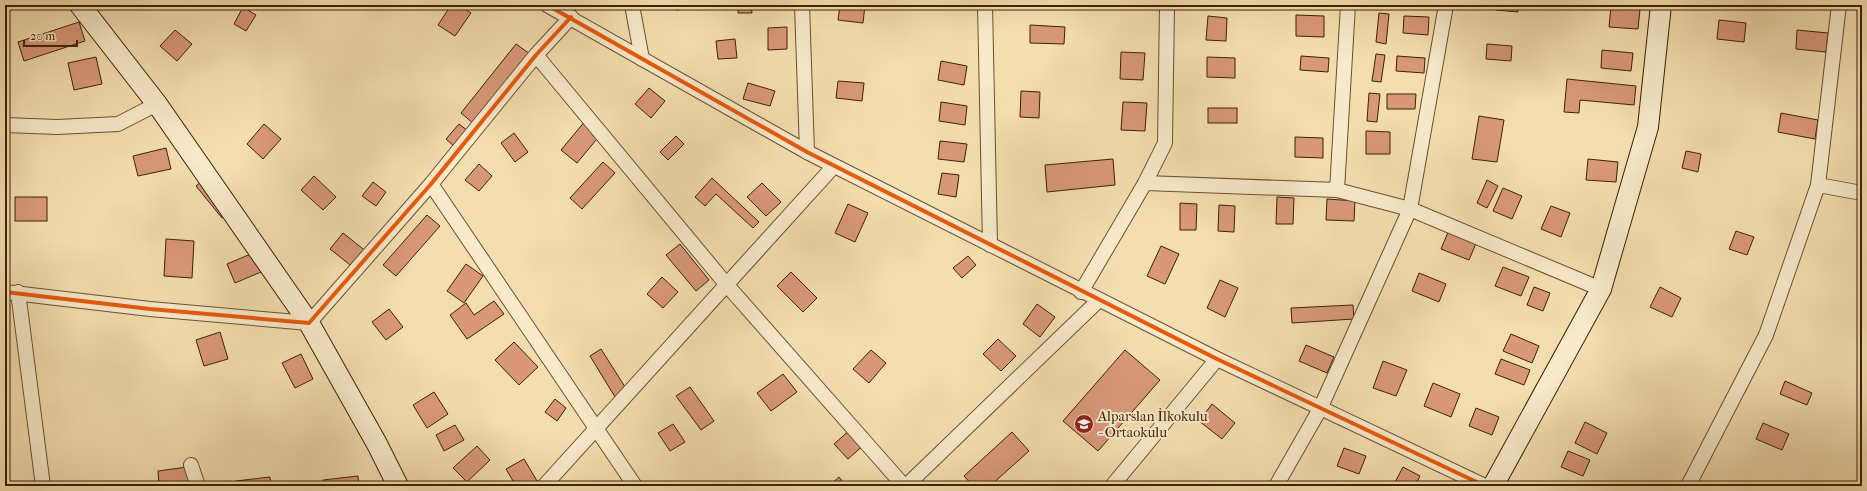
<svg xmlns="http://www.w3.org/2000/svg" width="1867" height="491" font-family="'IM FELL French Canon',serif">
<rect width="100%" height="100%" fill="#f4deaf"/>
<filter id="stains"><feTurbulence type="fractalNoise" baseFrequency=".005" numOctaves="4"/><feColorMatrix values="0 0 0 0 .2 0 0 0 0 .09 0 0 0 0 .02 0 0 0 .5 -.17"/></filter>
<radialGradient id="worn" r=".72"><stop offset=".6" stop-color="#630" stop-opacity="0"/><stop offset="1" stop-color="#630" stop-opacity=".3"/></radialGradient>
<g fill="#d9987a" stroke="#3d2105">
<path d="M451,5H459L471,13L455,36L438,25Z"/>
<path d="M675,5H695V8L676,10Z"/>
<path d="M738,5H751L752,13H738Z"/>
<path d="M840,5H865L863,23L838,20Z"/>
<path d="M1497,5H1518V12L1496,10Z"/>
<path d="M1611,6L1640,9L1638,29L1609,27Z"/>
<path d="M243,7L256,15L246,31L234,24Z"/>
<path d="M1379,13L1389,14L1386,44L1376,42Z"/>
<path d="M1296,15L1324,16V37L1296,36Z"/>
<path d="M1208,16L1227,18L1226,41L1206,40Z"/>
<path d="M1404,16L1429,17L1428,35L1403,33Z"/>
<path d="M1719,20L1746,23L1744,42L1717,39Z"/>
<path d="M79,22L85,41L24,61L18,42Z"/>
<path d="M1030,25L1065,27L1064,44L1030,43Z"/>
<path d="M787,27V49L768,50V28Z"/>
<path d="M175,30L192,44L177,61L160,46Z"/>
<path d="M1797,30L1828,33L1826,52L1796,49Z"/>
<path d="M735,39L737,58L718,59L716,41Z"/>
<path d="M516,44L530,54L474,124L461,113Z"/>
<path d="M1487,44L1512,46L1511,61L1486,59Z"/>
<path d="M1602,50L1633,53L1631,71L1601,68Z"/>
<path d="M1121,52L1145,53L1143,80L1120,79Z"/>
<path d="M1376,54L1385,55L1381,82L1372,81Z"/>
<path d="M1301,56L1329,58L1328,72L1300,70Z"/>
<path d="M1397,56L1425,58L1424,73L1396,71Z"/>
<path d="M96,57L102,84L74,90L68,63Z"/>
<path d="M1207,57L1235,58V78L1207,77Z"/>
<path d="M941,61L967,66L964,85L938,80Z"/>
<path d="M1567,79L1636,86L1634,105L1580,100L1579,113L1564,112Z"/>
<path d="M838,81L864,83L862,101L836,98Z"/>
<path d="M748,83L775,91L770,106L743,99Z"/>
<path d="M649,88L665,101L651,118L635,104Z"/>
<path d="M1021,91L1040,92L1039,118L1020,117Z"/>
<path d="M1369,93L1380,94L1377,122L1367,121Z"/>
<path d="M1387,94H1416L1415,109H1387Z"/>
<path d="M941,102L967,106L965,125L939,121Z"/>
<path d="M1123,102L1147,103L1145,131L1121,130Z"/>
<rect x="1208" y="108" width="29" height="15"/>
<path d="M1781,113L1818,120L1815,139L1778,132Z"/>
<path d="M1479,116L1504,120L1497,162L1472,159Z"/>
<path d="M586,120L601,134L577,163L561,150Z"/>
<path d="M264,124L281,139L263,159L247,144Z"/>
<path d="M459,124L468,131L455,147L446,139Z"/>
<path d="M1366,131L1390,132V154H1366Z"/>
<path d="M514,133L528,152L515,162L501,143Z"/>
<path d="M676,136L684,144L668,160L660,152Z"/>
<path d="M1295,137L1323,138V158L1295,157Z"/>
<path d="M940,141L967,144L964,162L938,159Z"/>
<path d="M166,148L171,169L138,176L133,156Z"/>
<path d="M1686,151L1701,154L1698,172L1682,168Z"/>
<path d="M1113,159L1115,185L1047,192L1045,165Z"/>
<path d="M1588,159L1618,162L1616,182L1586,180Z"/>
<path d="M603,162L615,173L582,209L570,198Z"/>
<path d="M479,164L492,176L479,191L465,180Z"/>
<path d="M942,173L959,175L956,197L938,194Z"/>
<path d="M314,176L336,197L323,210L301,190Z"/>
<path d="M712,178L759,222L753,228L716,194L705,206L695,197Z"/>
<path d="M203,180L230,212L222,218L196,186Z"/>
<path d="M1487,180L1498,186L1487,208L1477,203Z"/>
<path d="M373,182L386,192L376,206L362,196Z"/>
<path d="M762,183L781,202L766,216L747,197Z"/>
<path d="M1503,188L1522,196L1512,219L1493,211Z"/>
<rect x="15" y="197" width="32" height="24"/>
<path d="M1277,197L1294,198L1293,224H1276Z"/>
<path d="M1327,199L1355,201L1354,221L1326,220Z"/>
<path d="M1180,203L1197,204L1196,230H1180Z"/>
<path d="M848,204L868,213L855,242L835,233Z"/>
<path d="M1219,205L1235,206L1234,232L1218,231Z"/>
<path d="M1551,206L1570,213L1561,237L1541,229Z"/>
<path d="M427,215L440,226L396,276L383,265Z"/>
<path d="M1449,230L1477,241L1469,260L1441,249Z"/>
<path d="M1736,231L1754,237L1747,255L1729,249Z"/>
<path d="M343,233L367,252L354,268L330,249Z"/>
<path d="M166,239L194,241L192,278L164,276Z"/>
<path d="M680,244L709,280L696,291L666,255Z"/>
<path d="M1161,246L1179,254L1165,284L1147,276Z"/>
<path d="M253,253L261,272L235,283L227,264Z"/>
<path d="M968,256L976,265L962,278L953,268Z"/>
<path d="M466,264L483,276L464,303L447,291Z"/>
<path d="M1503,267L1529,277L1521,296L1495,286Z"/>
<path d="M791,272L817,298L803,312L777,286Z"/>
<path d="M1419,273L1446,284L1439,302L1412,291Z"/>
<path d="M662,277L678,292L663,308L647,294Z"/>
<path d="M1220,280L1238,288L1225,317L1207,308Z"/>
<path d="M1534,287L1550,293L1543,311L1527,305Z"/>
<path d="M1660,287L1681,298L1672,317L1650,307Z"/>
<path d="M494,301L504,314L467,339L450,315L466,303L474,315Z"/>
<path d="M1037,304L1055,317L1040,337L1023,324Z"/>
<path d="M1353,305L1354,319L1292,323L1291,308Z"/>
<path d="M389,309L403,327L386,340L372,322Z"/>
<path d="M220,332L228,359L204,366L196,340Z"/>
<path d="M1511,334L1539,346L1532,363L1503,351Z"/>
<path d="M998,339L1016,356L1001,371L983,354Z"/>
<path d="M514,342L538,367L519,385L495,360Z"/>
<path d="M1306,345L1334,357L1327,373L1299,361Z"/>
<path d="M601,349L627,390L615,397L590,356Z"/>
<path d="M871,350L886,363L869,383L853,369Z"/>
<path d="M1125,350L1160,380L1098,451L1063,421Z"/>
<path d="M301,354L313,379L295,388L282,363Z"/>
<path d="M1501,359L1530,370L1524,385L1495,374Z"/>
<path d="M1383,361L1407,370L1396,396L1373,388Z"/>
<path d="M783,374L797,392L771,411L757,393Z"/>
<path d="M1785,381L1812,393L1807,405L1780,394Z"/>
<path d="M1433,383L1460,394L1451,417L1424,406Z"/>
<path d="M690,387L714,421L701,430L676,396Z"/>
<path d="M434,392L448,414L427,428L413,405Z"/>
<path d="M555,399L566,408L557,421L545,412Z"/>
<path d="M1212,404L1235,423L1222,439L1199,421Z"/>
<path d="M1476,408L1499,417L1492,435L1469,426Z"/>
<path d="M1585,422L1607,433L1597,454L1575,443Z"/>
<path d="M1763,423L1789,434L1782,450L1756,439Z"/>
<path d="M673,424L685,442L670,451L658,433Z"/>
<path d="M455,425L464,440L444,451L436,435Z"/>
<path d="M852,428L866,443L848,459L834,444Z"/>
<path d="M1012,432L1029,451L990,486H973L964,476Z"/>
<path d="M477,446L490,460L467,482L453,468Z"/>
<path d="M1344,448L1366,456L1359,474L1337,466Z"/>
<path d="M1568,451L1590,460L1583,476L1561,467Z"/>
<path d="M524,459L540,486H516L506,469Z"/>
<path d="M187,467L189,485L159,486L158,471Z"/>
<path d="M1403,467L1420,476L1415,486H1393Z"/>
<path d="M358,476L359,486H323V480Z"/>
<path d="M270,477L271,486H236V481Z"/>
<path d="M839,477L846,486H829Z"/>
</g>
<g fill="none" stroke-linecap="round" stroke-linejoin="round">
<defs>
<g id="street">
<path d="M547,5L807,152L1217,359L1485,486"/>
<path d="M632,5L642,59"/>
<path d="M802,5L807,152"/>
<path d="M985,5L990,245"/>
<path d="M536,55L726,284L904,486"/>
<path d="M5,125L57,127L118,124L157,104"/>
<path d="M1145,183L1337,190L1410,209L1601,289"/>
<path d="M431,184L635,486"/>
<path d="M1818,185L1862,193"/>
<path d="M1337,190L1348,5"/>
<path d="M5,292L150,309L309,323L431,184L536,55L571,17"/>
<path d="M18,292L43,486"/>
<path d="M1081,292L1145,183L1165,143L1167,5"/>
<path d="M191,465L198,486"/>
<path d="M544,486L834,166"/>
<path d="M906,486L1098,301"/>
<path d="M1112,486L1217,359"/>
<path d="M1276,486L1320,409L1410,209L1446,5"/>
<path d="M1688,486L1766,335L1818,185L1839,5"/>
</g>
<g id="secondary">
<path d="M80,5L157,104L309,323L377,444L398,486"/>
<path d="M1493,486L1601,289L1648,127L1661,5"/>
</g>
</defs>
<use href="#street" stroke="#6b5030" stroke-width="16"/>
<use href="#secondary" stroke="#3d2105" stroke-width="22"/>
<use href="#street" stroke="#f8eacb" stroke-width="14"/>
<use href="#secondary" stroke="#f8eacb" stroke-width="20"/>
<defs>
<g id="cycleway">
<path d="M547,5L807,152L1217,359L1485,486"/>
<path d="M5,292L150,309L309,323L431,184L536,55L571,17"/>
</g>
</defs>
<use href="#cycleway" stroke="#f8eacb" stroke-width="6"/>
<use href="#cycleway" stroke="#e8590c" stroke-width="4"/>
</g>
<defs>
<symbol id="school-disc" viewBox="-11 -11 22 22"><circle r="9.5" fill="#8f2418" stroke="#f8eacb"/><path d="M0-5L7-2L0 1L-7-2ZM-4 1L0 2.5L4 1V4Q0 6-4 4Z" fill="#fff"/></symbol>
</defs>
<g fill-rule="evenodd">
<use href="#school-disc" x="1073" y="413" width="22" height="22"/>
</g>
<g text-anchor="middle" stroke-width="4" stroke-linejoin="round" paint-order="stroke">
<g font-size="14" fill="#3d2105" stroke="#f8eacb" text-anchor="start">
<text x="1098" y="421">Alparslan İlkokulu<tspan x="1098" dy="16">- Ortaokulu</tspan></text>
</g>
</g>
<rect width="1867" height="491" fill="none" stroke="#f4deaf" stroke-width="20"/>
<rect x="6" y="6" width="1855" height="479" fill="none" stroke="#3d2105" stroke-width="2"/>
<rect x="10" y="10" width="1847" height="471" fill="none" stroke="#3d2105"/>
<path d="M24 40v6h53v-6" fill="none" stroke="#3d2105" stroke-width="2"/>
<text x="30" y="40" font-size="12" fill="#3d2105" stroke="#f8eacb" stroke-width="3" paint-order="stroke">20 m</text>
<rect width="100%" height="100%" filter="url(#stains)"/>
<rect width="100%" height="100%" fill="url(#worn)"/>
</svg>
